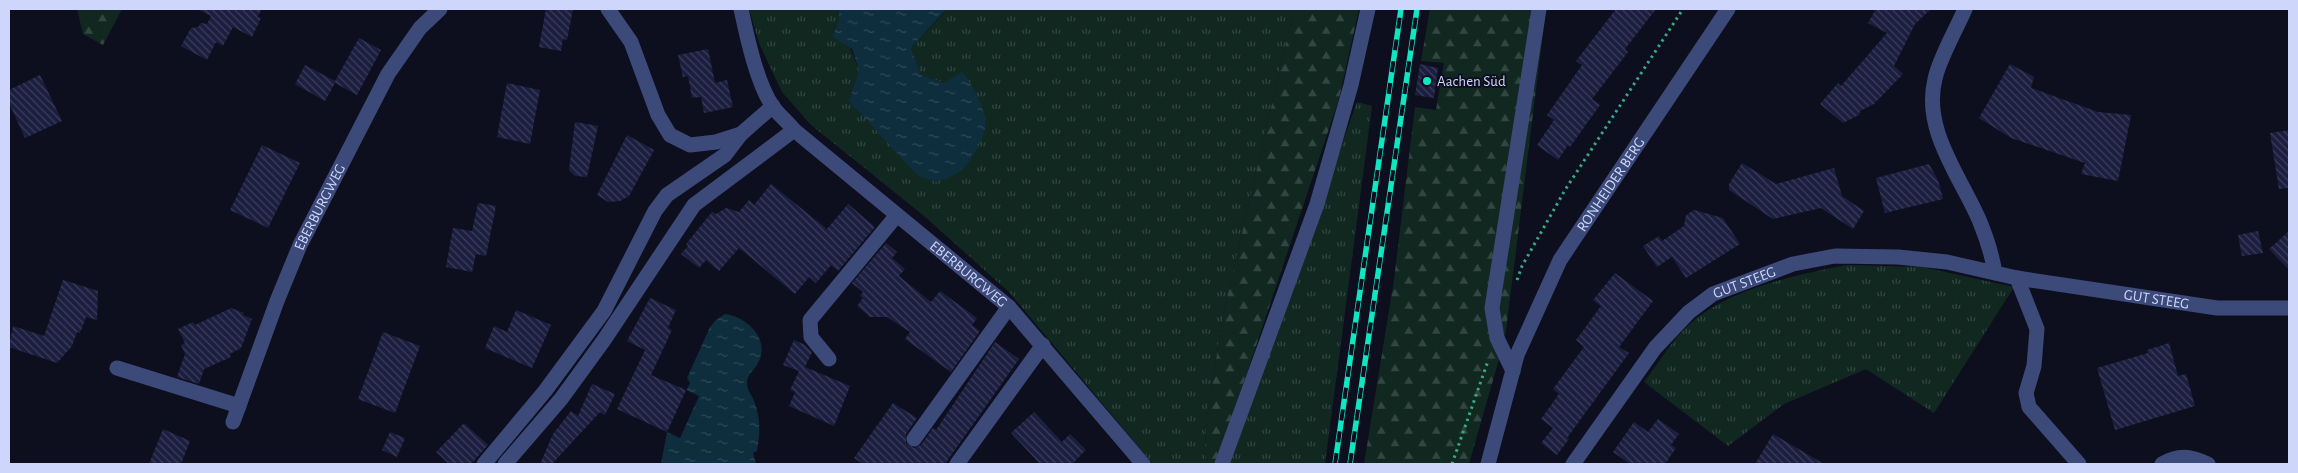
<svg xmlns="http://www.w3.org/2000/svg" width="2298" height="473" font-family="'Alegreya Sans',sans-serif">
<defs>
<pattern id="grass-tufts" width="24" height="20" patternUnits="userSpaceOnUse" patternTransform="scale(1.25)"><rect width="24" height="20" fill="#112821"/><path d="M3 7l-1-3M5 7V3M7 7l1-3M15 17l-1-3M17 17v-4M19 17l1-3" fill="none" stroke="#324642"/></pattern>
<pattern id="forest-firs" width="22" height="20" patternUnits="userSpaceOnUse" patternTransform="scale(1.25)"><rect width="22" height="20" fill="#112821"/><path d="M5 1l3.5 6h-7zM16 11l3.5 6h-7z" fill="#324642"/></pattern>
<pattern id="water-ripples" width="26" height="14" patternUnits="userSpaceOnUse" patternTransform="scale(1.25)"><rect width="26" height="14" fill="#0e2d3d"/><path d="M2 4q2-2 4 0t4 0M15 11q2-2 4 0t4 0" fill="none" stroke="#304b5a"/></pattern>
<pattern id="building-back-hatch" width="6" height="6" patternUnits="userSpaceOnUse" patternTransform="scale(1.25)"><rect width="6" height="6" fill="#1b1e3e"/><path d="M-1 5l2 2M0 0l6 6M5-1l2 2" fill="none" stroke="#3b3e5b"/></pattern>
</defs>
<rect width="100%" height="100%" fill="#0e0f1e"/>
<g fill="url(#grass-tufts)">
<path d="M749,9H839V21L859,70L849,101L944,83L921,75L911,48L945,12L944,9H1294L1223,315L1207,417L1205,450L1207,464H1153L1009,292L923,215L811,125L782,92L759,43Z"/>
<path d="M1357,102L1372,106L1325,464H1229Z"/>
<path d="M1847,265L1922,267L2014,287L1934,413L1866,369L1784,404L1728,446L1644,382C1658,364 1674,337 1691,323C1731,288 1796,275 1847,265Z"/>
</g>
<g fill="url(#forest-firs)">
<path d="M77,9H122L103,45L83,34Z"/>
<path d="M1294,9H1359L1339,99L1222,447L1214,464H1207L1205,450L1207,417L1223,315Z"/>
<path d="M1430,9H1546L1505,338L1469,464H1364L1394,280L1415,107L1436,110L1444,63L1421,61Z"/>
</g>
<g fill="url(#water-ripples)">
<path d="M839,9H944L945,11L911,48L921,75L944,83L962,72C972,83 988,112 985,128C983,141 972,159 963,169C957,175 944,179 936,182L918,176L849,101L859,70L852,49L832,37L839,21Z"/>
<path d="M725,314C747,317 771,339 758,363C754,371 747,374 747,383C747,391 752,395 754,401C761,418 760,433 757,451L753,453L756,464H661L667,432L690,383L687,378L710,327L716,320Z"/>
</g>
<path fill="#0e0f1e" d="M686,390L699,396L680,438L667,432Z"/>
<g fill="url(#building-back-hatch)">
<path d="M197,9H262L257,17L261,18L252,37L233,27L223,46L216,42L207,60L181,46L191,28L198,27L201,23L207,24L211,16Z"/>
<path d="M546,9H573L567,40L563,39L561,51L539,47Z"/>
<path d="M1616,9H1656L1625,49L1628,52L1592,99L1600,105L1570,147L1568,145L1558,160L1537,145L1554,120L1547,115L1582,65L1576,61Z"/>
<path d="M1876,9H1931L1915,24L1894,66L1903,74L1874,104L1860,111L1859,115L1843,123L1820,104L1838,83L1841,86L1887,33L1868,23Z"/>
<path d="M359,38L381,50L357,95L335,83L325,101L295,84L305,65L335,81Z"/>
<path d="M708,49L715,83L727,80L733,107L704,113L701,97L692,98L688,76L683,77L678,55Z"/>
<path d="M1420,64L1438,68L1434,98L1415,95Z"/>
<path d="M2010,64L2034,77L2031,88L2098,112L2131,115L2118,181L2081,174L2085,163L2011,138L1979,118Z"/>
<path d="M40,75L62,121L25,138L9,103V90Z"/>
<path d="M507,83L540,90L530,144L497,137Z"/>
<path d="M575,122L598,126L587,177L575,176L569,170Z"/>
<path d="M2289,130V188L2279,189L2270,133Z"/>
<path d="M627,135L654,150L629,196L620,201L608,202L597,195Z"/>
<path d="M262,145L300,163L268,228L230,210Z"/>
<path d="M1742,163L1776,184L1834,168L1842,196L1864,211L1853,229L1821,208L1773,219L1729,190V184Z"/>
<path d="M1929,164L1938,180L1943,199L1885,213L1876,178Z"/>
<path d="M771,184L827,229L848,204L875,227L838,271L831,265L816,283L809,277L795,294L739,248L719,271L706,260L699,268L681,254L688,246L686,244L712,212L716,214L726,208L739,212L749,200L754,205Z"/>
<path d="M478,203L496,206L486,256L476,254L472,272L446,267L453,228L472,231Z"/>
<path d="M1694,210L1723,218L1740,244L1686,278L1672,257L1657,267L1643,246L1659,236L1662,241L1684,226L1686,215Z"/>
<path d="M2258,231L2263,253L2242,256L2238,235Z"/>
<path d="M2289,231V270L2269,249Z"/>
<path d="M886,243L897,252L892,258L905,269L899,276L931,302L940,291L977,318L972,325L980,331L951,372L905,339L910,332L887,317H870L857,306L863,298L860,296L863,292L852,283Z"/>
<path d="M1615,273L1653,301L1619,347L1629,353L1567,438L1569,439L1557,455L1541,443L1553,428L1541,419L1559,394L1553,389L1584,347L1576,340L1601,306L1593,300Z"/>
<path d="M63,280L98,291L97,320L86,317L80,333L77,332L72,346L57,363L9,347L13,326L44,336Z"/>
<path d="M650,298L676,310L668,328L672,330L651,375L686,390L667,432L617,409L645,350L627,341Z"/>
<path d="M231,308L244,313L243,315L252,319L241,348L230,354L231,357L204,369L199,384L177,377L185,354L181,345L185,343L178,329L193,322L195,325Z"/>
<path d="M516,310L551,325L532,368L485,348L494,326L507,332Z"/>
<path d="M383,332L420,346L395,413L358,399Z"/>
<path d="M794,340L805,345L812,352L805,367L850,386L834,426L789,406L795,392L790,390L799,371L783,365Z"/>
<path d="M995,342L1019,359L945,464H863L854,458L893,403L917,418L906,434V443L914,448L921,445L933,428L936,430Z"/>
<path d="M2169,343L2178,376L2186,374L2195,406L2115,430L2097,368L2148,353L2147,350Z"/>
<path d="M592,384L615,394L605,415L600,412L552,464H540L553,434L571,411L578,416Z"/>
<path d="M1034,412L1062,442L1070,434L1086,450L1072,464H1040L1011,433Z"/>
<path d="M1658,419L1679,434L1671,445L1676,448L1665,464H1630L1613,452L1634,422L1648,432Z"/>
<path d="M464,423L488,445L471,464H449L436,452Z"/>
<path d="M163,429L190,441L181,464H149Z"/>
<path d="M390,432L405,438L397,457L382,450Z"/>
<path d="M1773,434L1824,464H1755Z"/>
</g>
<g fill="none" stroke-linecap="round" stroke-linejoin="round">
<g stroke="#36a882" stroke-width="3" stroke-dasharray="2.5 4" stroke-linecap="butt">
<path d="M1517,280L1522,266L1565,190L1683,9"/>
<path d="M1452,464L1488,361"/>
</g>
<g stroke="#3c4a7a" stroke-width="15">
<path d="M608,9L631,42L658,115L670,135L690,145L716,142L741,134L773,106"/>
<path id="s1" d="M741,9C747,37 757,84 773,107C779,115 788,122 794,130L1009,307L1143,464"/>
<path d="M1965,9C1957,28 1939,59 1935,79C1922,130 1961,177 1980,222C1987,239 1992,255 1995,273"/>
<path d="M2017,278L2037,329L2034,366L2026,393L2029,407L2079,464"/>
<path d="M829,359L811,337L810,320L897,215"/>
<path d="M117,368L239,406"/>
<path d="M1513,371L1497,338L1492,308L1539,9"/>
<path id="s2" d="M233,422L277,301L300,245L388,74L420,28L440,9"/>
<path d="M914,439L1009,307"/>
<path d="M484,464L545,391L604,311L655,211L667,195L725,155L741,134"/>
<path d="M505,464L561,399L604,340L694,205L794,130"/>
<path d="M957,464L1043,345"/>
<path d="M1222,464L1317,204L1351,85L1368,9"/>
<path id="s3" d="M1488,464L1517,355L1560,260L1728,9"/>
<path id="s4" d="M1573,464L1655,348L1689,312L1713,294L1793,264L1835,256L1898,257L1947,262L2017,278L2217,308H2289"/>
<path d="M2162,464C2179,454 2190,456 2208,464"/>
</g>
<defs>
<g id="rail">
<path d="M1335,464L1401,9"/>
<path d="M1350,464L1417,9"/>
</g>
</defs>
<use href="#rail" stroke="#10e6c1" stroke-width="5.5"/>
<use href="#rail" stroke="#0e0f1e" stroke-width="4" stroke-dasharray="11" stroke-linecap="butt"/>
</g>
<circle fill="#10e6c1" stroke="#0e0f1e" stroke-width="2" cx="1427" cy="81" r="5"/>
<g text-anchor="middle" stroke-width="4" stroke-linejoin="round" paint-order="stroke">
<g font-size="15" fill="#ced6fc" stroke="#0e0f1e" text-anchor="start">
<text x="1437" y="86">Aachen Süd</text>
</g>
<g font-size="15" fill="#ced6fc" stroke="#0e0f1e">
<text dy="5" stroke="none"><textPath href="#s3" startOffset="308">RONHEIDER BERG</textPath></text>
<text dy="5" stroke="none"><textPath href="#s2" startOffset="232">EBERBURGWEG</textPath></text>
<text dy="5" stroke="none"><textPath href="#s1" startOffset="361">EBERBURGWEG</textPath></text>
<text dy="5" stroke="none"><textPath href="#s4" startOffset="255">GUT STEEG</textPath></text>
<text dy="5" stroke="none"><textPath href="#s4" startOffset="675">GUT STEEG</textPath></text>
</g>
</g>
<rect width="2298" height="473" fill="none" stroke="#ced6fc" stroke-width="20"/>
</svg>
